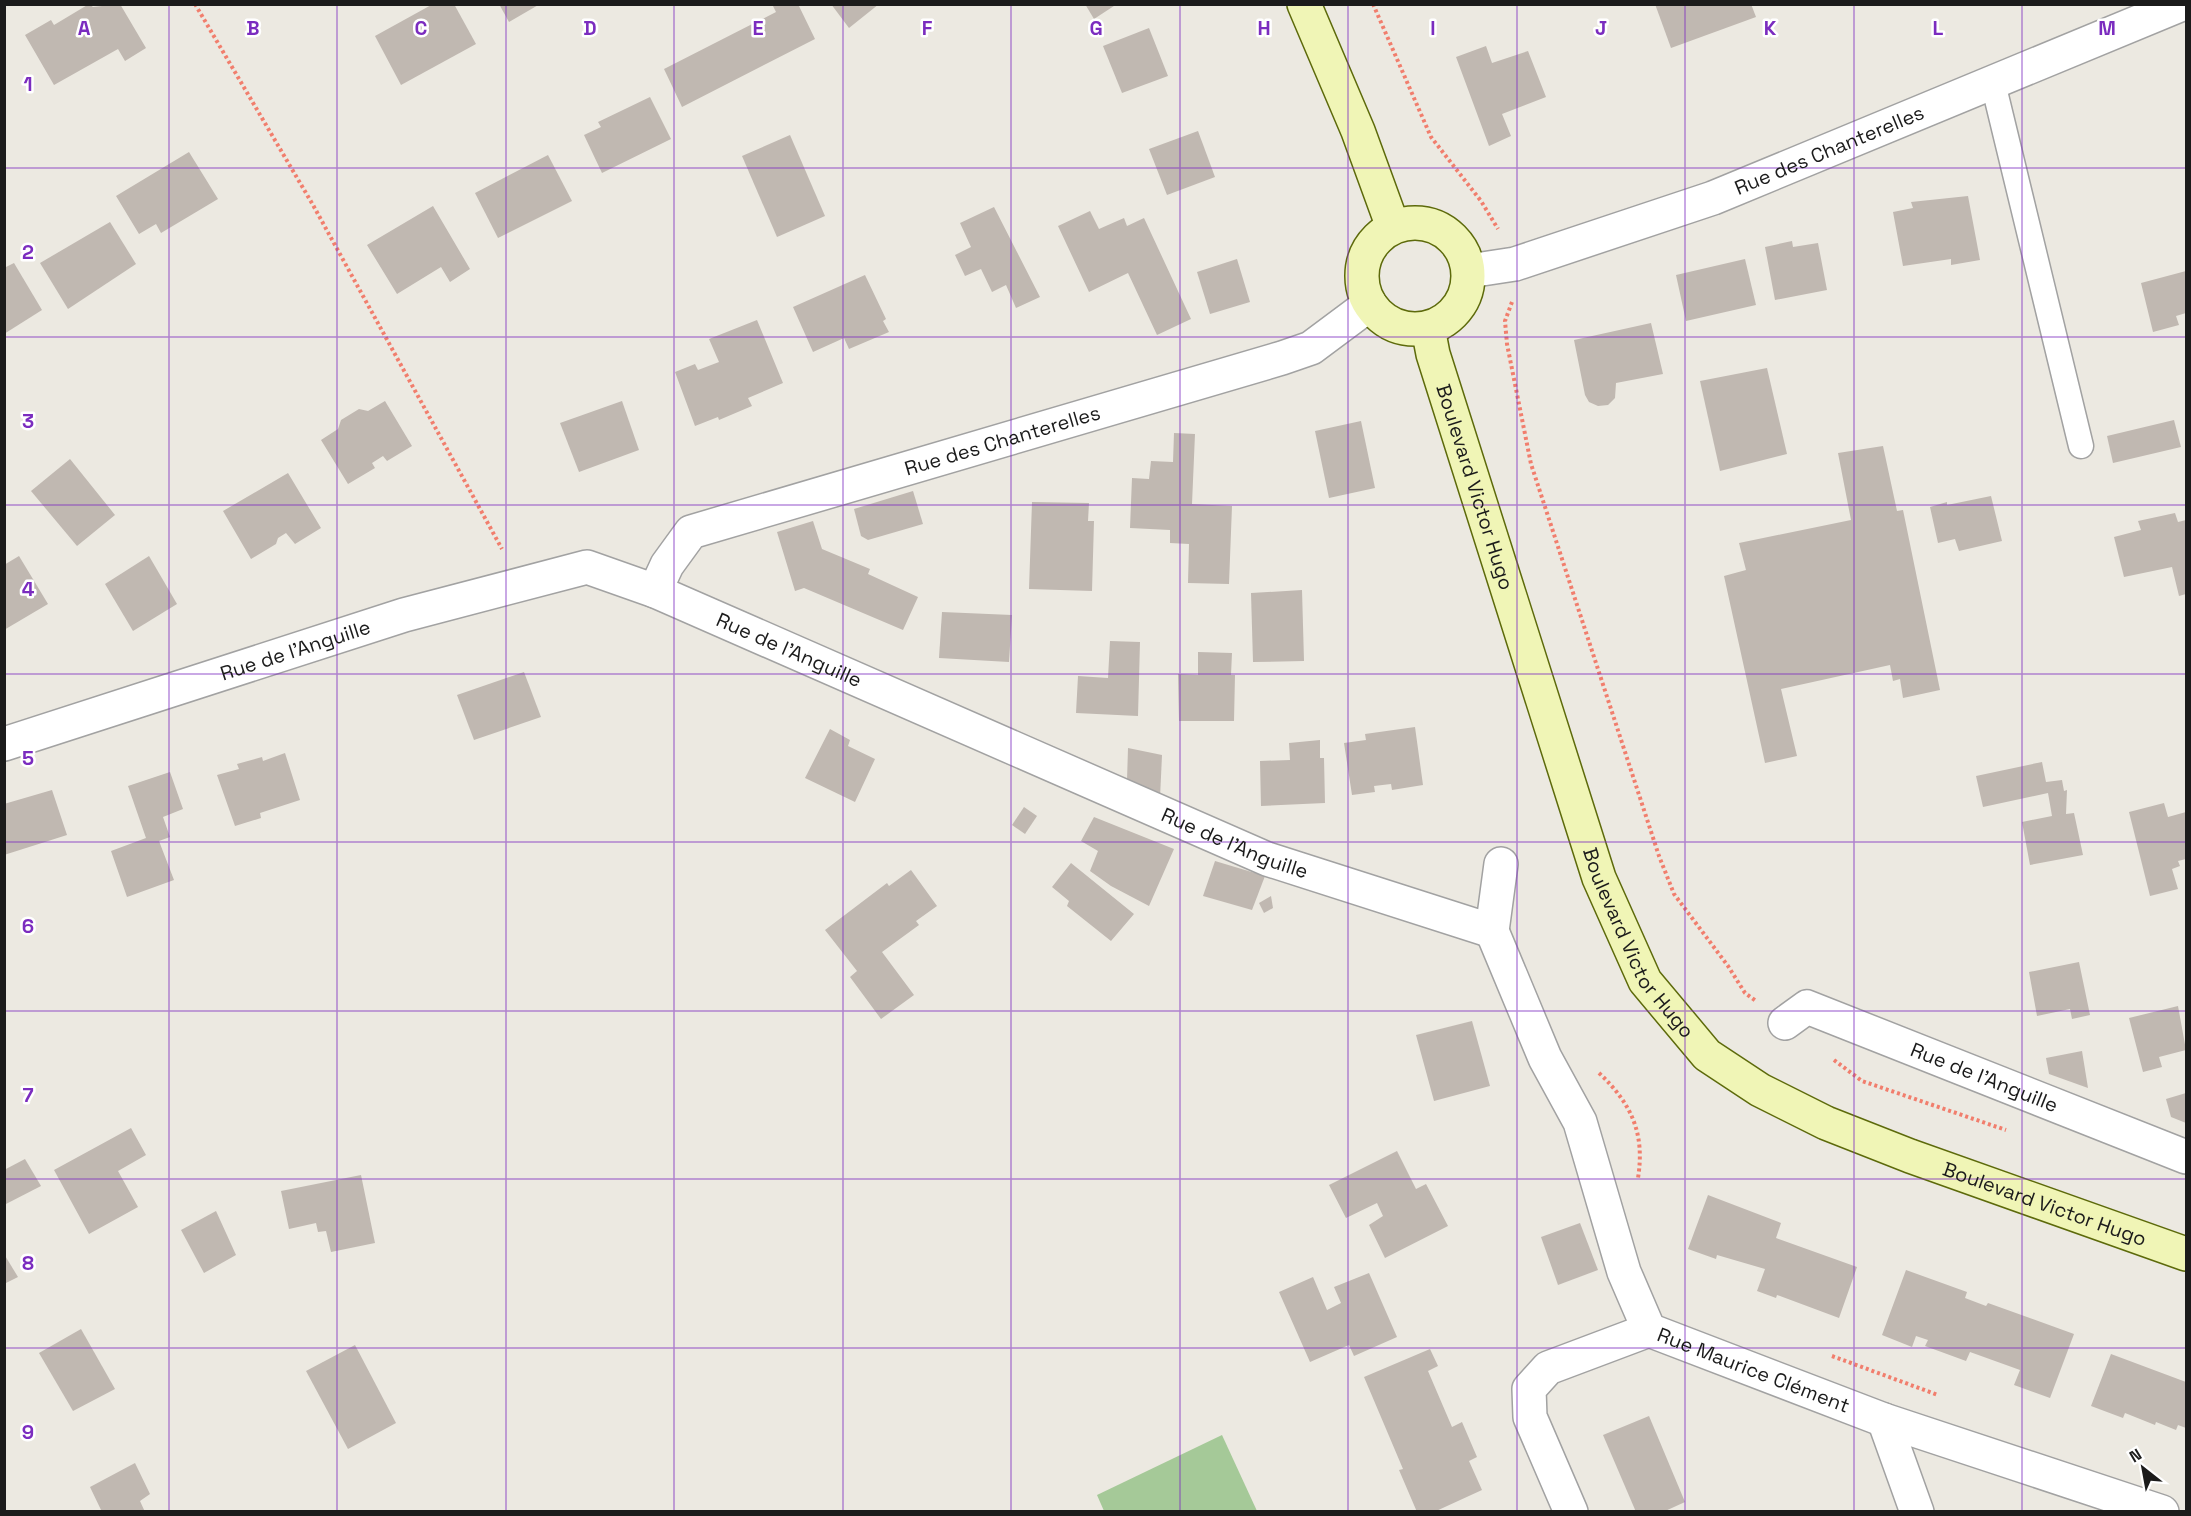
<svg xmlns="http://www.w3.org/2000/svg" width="2191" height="1516" font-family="'Space Grotesk',sans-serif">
<rect width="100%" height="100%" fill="#ece9e1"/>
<path fill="#a5c998" d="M1222,1435L1257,1511H1104L1097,1495Z"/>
<g fill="#c0b8b1">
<path d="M89,4L93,7L120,4L146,48L125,61L118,49L54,85L25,35L51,20L54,25Z"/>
<path d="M433,4H454L476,44L401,85L375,36Z"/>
<path d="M499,4H540L509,22Z"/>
<path d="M772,4H798L815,39L682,107L664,69L776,12Z"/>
<path d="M831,4H879L849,28Z"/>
<path d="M1085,4H1117L1094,19Z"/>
<path d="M1655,4H1751L1756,17L1671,48Z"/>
<path d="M1149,28L1168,76L1122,93L1103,46Z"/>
<path d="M1486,46L1492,63L1528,51L1546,97L1502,114L1511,136L1489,146L1456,57Z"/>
<path d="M650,97L671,139L602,173L584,135L601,127L598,122Z"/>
<path d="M1198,131L1215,177L1167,195L1149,149Z"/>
<path d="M790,135L825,216L777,237L742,156Z"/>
<path d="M189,152L218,199L161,233L156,224L139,234L116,196Z"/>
<path d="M548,155L572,201L498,238L475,193Z"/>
<path d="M1968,196L1980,260L1951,265V259L1903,266L1893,212L1913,208L1911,202Z"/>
<path d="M433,206L470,269L450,282L441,267L397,294L367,245Z"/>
<path d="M994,207L1040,297L1016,308L1006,285L992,292L981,269L965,276L955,255L971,247L960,223Z"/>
<path d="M1090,211L1099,229L1124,218L1127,226L1144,218L1191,319L1157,335L1128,273L1089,292L1058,226Z"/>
<path d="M110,222L136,264L68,309L40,263Z"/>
<path d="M1792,241L1793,247L1818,243L1827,290L1775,300L1765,247Z"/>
<path d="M1237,259L1250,302L1210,314L1197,272Z"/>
<path d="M1745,259L1756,305L1686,321L1676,275Z"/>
<path d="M14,263L42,310L4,334V268Z"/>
<path d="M2186,271V313L2176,316L2179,325L2153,332L2141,283Z"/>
<path d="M865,275L886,319L883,321L889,332L849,349L844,338L813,352L793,307Z"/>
<path d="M757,320L783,383L748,398L752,406L719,420L718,417L695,426L675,372L695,364L698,370L719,362L709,339Z"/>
<path d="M1651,323L1663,374L1616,383L1615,398L1608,405L1598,406L1589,402L1585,395L1574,340Z"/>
<path d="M1767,368L1787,454L1720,471L1700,381Z"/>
<path d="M385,401L412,446L387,461L383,456L372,463L375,468L348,484L321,440L338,429L341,420L359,409L368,411Z"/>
<path d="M622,401L639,450L579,472L560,423Z"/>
<path d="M2174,420L2181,447L2113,463L2107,436Z"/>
<path d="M1361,421L1375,488L1329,498L1315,431Z"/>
<path d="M1174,433L1195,434L1192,504L1232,506L1229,584L1188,583L1189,544L1170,543V530L1130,528L1132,478L1149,479L1151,461L1173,462Z"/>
<path d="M1883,446L1897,511L1903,510L1940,690L1903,698L1900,679L1893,681L1890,665L1781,689L1797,756L1765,763L1724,576L1746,570L1739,543L1851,520L1838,453Z"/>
<path d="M70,459L115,515L77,546L31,491Z"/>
<path d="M288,473L321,528L295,544L286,533L278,538L276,544L251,559L223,511Z"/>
<path d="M913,491L923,524L868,540L861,536L854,509Z"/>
<path d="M1991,496L2002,541L1959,551L1955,539L1938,543L1930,507L1947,502V505Z"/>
<path d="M1032,502L1089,503L1088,521H1094L1092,591L1029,589Z"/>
<path d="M2175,513L2178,522L2186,520V594L2179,596L2172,567L2124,577L2114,537L2141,530L2138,521Z"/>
<path d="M813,521L822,549L870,569L868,574L918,597L903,630L804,588L795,591L777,532Z"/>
<path d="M19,556L48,604L4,630V565Z"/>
<path d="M149,556L177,604L133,631L105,584Z"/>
<path d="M1302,590L1304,661L1253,662L1251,593Z"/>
<path d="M942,612L1012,615L1009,662L939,658Z"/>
<path d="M1110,641L1140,642L1138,716L1076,713L1078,676L1108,678Z"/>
<path d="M1198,652L1232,653L1231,675H1235L1234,721H1179L1178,674L1198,675Z"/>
<path d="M524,672L541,717L474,740L457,695Z"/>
<path d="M1415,727L1423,785L1392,790L1391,784L1374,786L1375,792L1352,795L1344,743L1366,740L1365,734Z"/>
<path d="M830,729L850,740L848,746L875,759L855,802L805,778Z"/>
<path d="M1320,740V758H1324L1325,803L1261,806L1260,761L1290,760L1289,743Z"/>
<path d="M1128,748L1162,755L1160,798L1127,781Z"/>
<path d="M285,753L300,800L260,813L261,818L235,826L217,775L239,769L237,764L262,757L263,761Z"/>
<path d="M2042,762L2046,782L2062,780L2064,791L2067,790L2066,814L2074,813L2083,855L2030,865L2022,822L2052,816L2048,793L1983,807L1976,776Z"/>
<path d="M170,772L183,809L163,817L170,837L159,841L174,880L127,897L111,851L146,838L128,786Z"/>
<path d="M52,790L67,835L4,855V804Z"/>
<path d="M2164,803L2168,817L2186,812V859L2178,861L2180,866L2172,869L2178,889L2150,896L2129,812Z"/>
<path d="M1024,807L1037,816L1025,834L1012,825Z"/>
<path d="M1094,817L1174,849L1149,906L1111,886L1090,871L1098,851L1081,841Z"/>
<path d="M1215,861L1265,876L1252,910L1203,896Z"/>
<path d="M1071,863L1134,914L1111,941L1067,906L1069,901L1052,887Z"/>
<path d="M911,870L937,906L916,921L919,925L882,952L914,995L881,1019L850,977L857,971L825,930L887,883L889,886Z"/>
<path d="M1271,896L1273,908L1264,913L1259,903Z"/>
<path d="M2079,962L2090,1015L2072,1019L2070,1009L2037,1016L2029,972Z"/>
<path d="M2178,1006L2186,1050L2159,1057L2162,1067L2143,1072L2129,1018Z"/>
<path d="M1472,1021L1490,1086L1434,1101L1416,1035Z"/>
<path d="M2082,1051L2088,1088L2049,1074L2046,1058Z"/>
<path d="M2186,1093V1123L2171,1117L2166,1099Z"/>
<path d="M131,1128L146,1155L118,1171L138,1207L89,1234L54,1170Z"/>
<path d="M1397,1151L1416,1189L1426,1184L1448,1226L1385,1258L1369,1225L1383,1216L1377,1203L1346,1218L1329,1185Z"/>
<path d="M25,1159L41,1186L4,1205V1170Z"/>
<path d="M361,1175L375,1243L331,1252L326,1231L318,1232L316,1223L289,1229L281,1191Z"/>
<path d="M1708,1195L1781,1223L1776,1238L1857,1267L1839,1318L1777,1295L1776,1298L1757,1291L1765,1269L1717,1255L1716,1259L1688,1249Z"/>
<path d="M216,1211L236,1255L204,1273L181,1230Z"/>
<path d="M1580,1223L1598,1270L1558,1285L1541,1237Z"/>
<path d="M4,1254L18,1277L4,1284Z"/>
<path d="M1906,1270L1967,1292L1965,1298L1986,1306L1988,1303L2074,1334L2050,1398L2014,1385L2020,1370L1970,1352L1966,1361L1925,1346L1928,1340L1916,1336L1912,1347L1882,1335Z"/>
<path d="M1369,1273L1397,1337L1354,1356L1349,1345L1310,1362L1279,1292L1313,1277L1327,1310L1341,1303L1334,1287Z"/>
<path d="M81,1329L115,1389L73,1411L39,1353Z"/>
<path d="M355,1345L396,1423L348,1449L306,1371Z"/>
<path d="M1430,1349L1438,1366L1428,1371L1452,1427L1462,1422L1477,1457L1469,1461L1482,1490L1434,1512H1417L1399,1470L1403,1469L1364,1377Z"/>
<path d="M2111,1354L2186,1382V1428L2178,1425L2176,1430L2156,1422L2155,1425L2125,1413L2123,1418L2091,1406Z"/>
<path d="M1649,1416L1685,1502L1663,1512H1636L1603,1435Z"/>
<path d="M135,1463L150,1494L140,1501L145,1512H102L90,1487Z"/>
</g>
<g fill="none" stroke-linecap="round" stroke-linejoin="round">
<defs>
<path id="service" d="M1993,83L2081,446"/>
<g id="minor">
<path id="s1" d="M1469,271L1515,264L1713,198L2182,4"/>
<path id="s2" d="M655,591L667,565L691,532L1282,358L1311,348L1370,304"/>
<path id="s3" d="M4,744L404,615L587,567L655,591L1267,859L1492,931L1501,864"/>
<path id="s4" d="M1492,931L1545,1058L1580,1122L1624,1272L1649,1330L1884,1420L2162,1512"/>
<path id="s5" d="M1785,1023L1807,1007L2186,1157"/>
<path d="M1884,1420L1917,1512"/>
<path d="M1571,1512L1530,1417L1529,1389L1548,1368L1649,1330"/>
</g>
<g id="secondary">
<path d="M1304,4L1358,131L1393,227"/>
<circle cx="1415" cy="276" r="53"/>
<path id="s6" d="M1428,328L1433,354L1599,878L1645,981L1707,1055L1760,1090L1826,1123L1910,1156L2186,1254"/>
</g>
</defs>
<use href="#service" stroke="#a2a2a2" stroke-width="27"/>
<use href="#minor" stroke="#a2a2a2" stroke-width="36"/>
<use href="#secondary" stroke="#5d6a0b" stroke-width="36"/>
<g stroke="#f17e6d" stroke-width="4" stroke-dasharray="3 3" stroke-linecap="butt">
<path d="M195,4L313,205L502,549"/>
<path d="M1373,4L1431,137L1481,201L1498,229"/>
<path d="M1512,302L1505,321L1507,344L1531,464L1659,856L1674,894L1728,966L1745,993L1756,1001"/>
<path d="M1834,1060L1862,1081L2006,1130"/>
<path d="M1599,1073C1632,1104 1645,1134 1638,1178"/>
<path d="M1832,1356L1938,1395"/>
</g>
<use href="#service" stroke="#fff" stroke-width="24"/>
<use href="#minor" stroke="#fff" stroke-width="33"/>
<use href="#secondary" stroke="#f0f5b6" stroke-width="33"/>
</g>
<path fill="none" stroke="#7b2cbf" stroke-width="1.5" stroke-opacity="0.55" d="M169,4V1512M337,4V1512M506,4V1512M674,4V1512M843,4V1512M1011,4V1512M1180,4V1512M1348,4V1512M1517,4V1512M1685,4V1512M1854,4V1512M2022,4V1512M4,168H2186M4,337H2186M4,505H2186M4,674H2186M4,842H2186M4,1011H2186M4,1179H2186M4,1348H2186"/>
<g text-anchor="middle" stroke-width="5" stroke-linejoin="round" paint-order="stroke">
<g font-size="20" fill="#1b1b1b" stroke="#fff">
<text dy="7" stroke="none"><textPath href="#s1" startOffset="381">Rue des Chanterelles</textPath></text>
<text dy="7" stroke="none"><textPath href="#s2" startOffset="394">Rue des Chanterelles</textPath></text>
<text dy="7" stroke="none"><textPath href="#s6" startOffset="166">Boulevard Victor Hugo</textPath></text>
<text dy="7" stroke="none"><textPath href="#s3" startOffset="828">Rue de l'Anguille</textPath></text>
<text dy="7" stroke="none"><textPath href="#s3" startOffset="306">Rue de l'Anguille</textPath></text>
<text dy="7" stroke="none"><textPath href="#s3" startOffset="1314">Rue de l'Anguille</textPath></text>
<text dy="7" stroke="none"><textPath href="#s6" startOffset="652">Boulevard Victor Hugo</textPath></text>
<text dy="7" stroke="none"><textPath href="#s5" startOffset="218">Rue de l'Anguille</textPath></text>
<text dy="7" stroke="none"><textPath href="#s6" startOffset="1156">Boulevard Victor Hugo</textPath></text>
<text dy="7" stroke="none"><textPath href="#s4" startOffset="542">Rue Maurice Clément</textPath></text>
</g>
</g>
<g font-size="20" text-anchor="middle" font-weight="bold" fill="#7b2cbf" stroke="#fff" stroke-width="5" stroke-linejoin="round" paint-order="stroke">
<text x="84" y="35">A</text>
<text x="253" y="35">B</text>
<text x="421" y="35">C</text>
<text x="590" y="35">D</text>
<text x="758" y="35">E</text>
<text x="927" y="35">F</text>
<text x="1096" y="35">G</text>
<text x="1264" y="35">H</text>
<text x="1433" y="35">I</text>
<text x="1601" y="35">J</text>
<text x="1770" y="35">K</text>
<text x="1938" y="35">L</text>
<text x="2107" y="35">M</text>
<text x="28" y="91">1</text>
<text x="28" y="259">2</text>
<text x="28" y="428">3</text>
<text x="28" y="596">4</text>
<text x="28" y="765">5</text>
<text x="28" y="933">6</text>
<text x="28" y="1102">7</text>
<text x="28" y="1270">8</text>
<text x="28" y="1439">9</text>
</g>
<rect width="2191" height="1516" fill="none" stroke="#1b1b1b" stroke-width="12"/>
<g transform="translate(2143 1468) rotate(329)" stroke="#ffffff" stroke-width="4.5" paint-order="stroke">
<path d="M0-4.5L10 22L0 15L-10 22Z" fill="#1b1b1b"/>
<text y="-9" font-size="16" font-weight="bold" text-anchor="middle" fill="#1b1b1b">N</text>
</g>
</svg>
